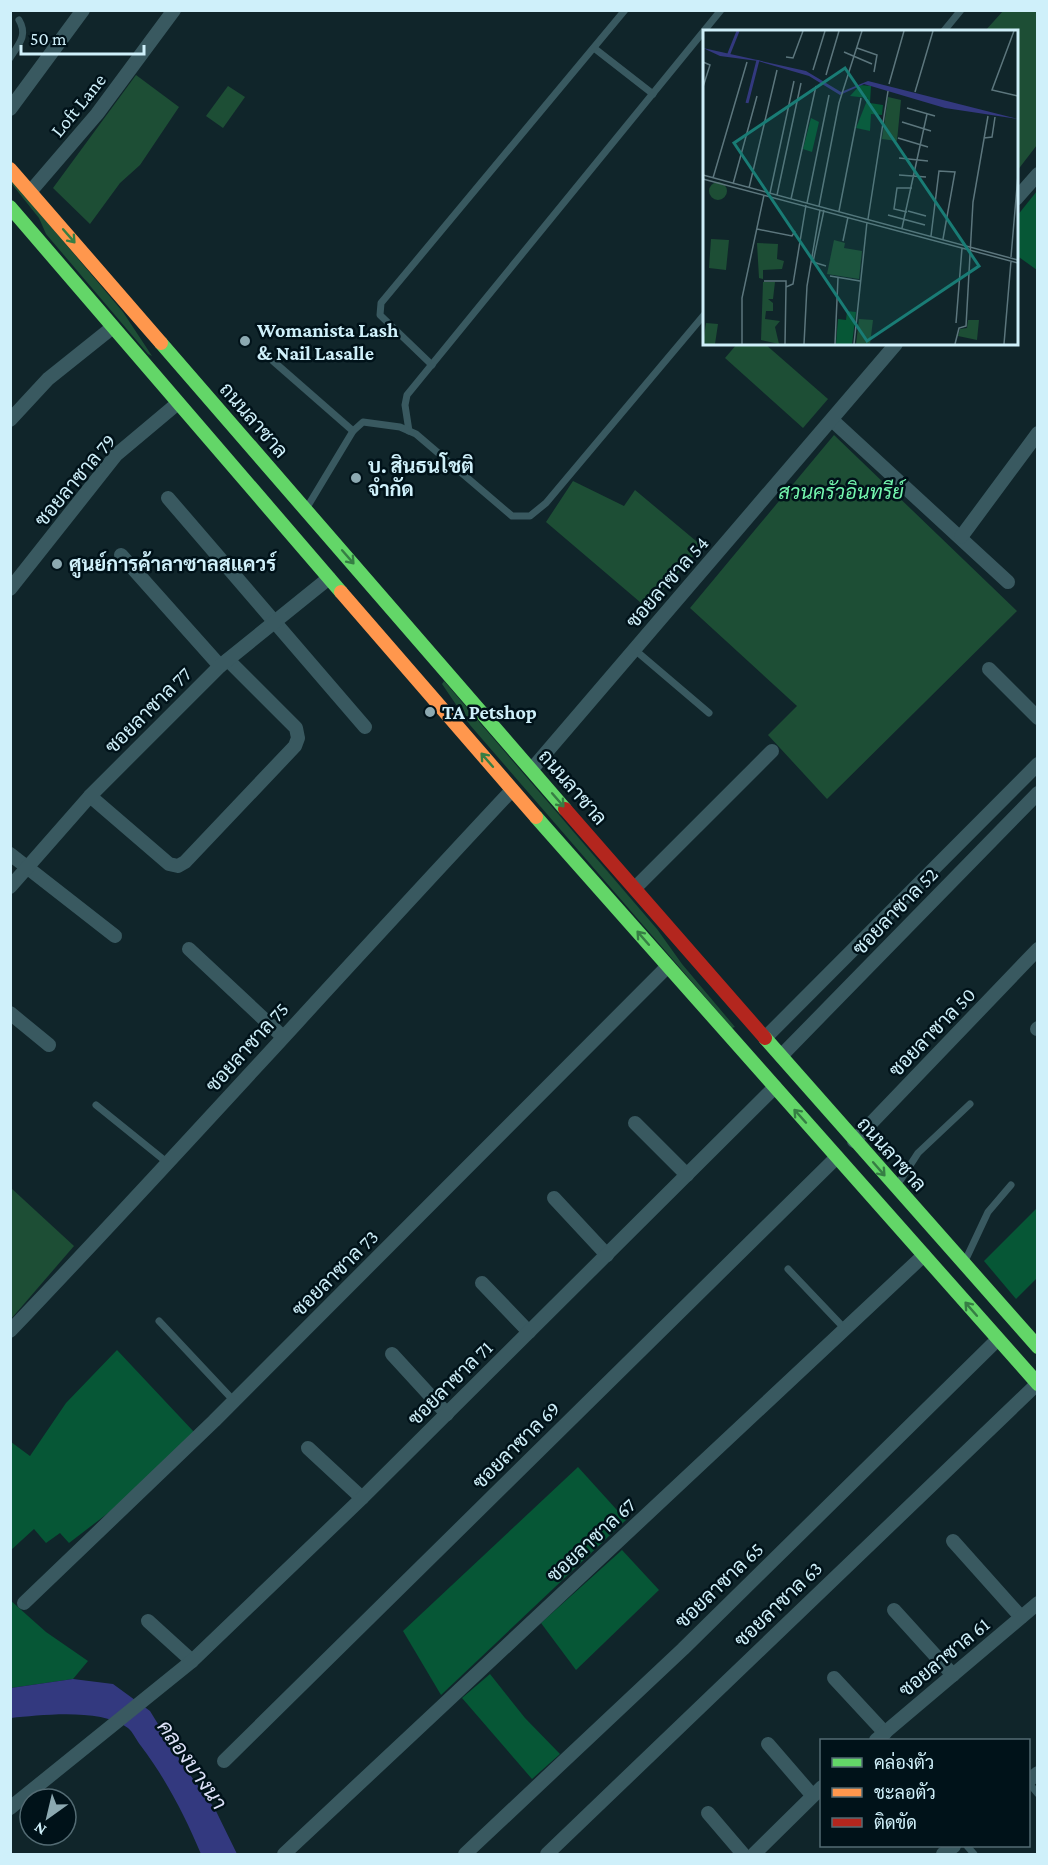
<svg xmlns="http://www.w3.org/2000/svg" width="1048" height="1865" font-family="'Crimson Pro',Sarabun,serif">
<rect width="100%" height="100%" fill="#10252a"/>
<g fill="#1d4e35">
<path d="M1003,11H1037V145L1017,171L1016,32L985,31Z"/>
<path d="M136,75L179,107L140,165L120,183L90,224L53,188Z"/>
<path d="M228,86L245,97L223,128L206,116Z"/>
<path d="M10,178L123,312L152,356L148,354L46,234L39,218L11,183Z"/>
<path d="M737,344H765L828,399L803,428L725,358Z"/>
<path d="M834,435L1017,611L827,799L768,735L797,706L690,608Z"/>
<path d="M573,481L624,506L635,490L702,546L647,608L546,522Z"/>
<path d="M444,681L657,929L682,964L735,1027L732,1028L470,725L442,684Z"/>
<path d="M11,1188L74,1246L11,1319Z"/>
</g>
<g fill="#065736">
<path d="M1037,191V270L1016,255L1017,216Z"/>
<path d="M1037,1208V1278L1016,1299L984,1261Z"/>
<path d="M117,1350L194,1432L116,1507L69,1543L60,1533L46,1543L34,1529L11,1550V1442L30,1456L66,1403Z"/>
<path d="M578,1467L626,1520L441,1695L403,1631Z"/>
<path d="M622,1550L659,1590L576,1670L541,1623Z"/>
<path d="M10,1600L46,1632L88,1661L73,1679L11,1688Z"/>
<path d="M490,1674L525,1718L560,1754L532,1779L462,1698Z"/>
</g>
<path fill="#33397f" d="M73,1679L113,1684L150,1711L185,1768L215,1809L237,1854H201C185,1816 166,1779 141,1746C137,1741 133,1732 128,1728C101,1708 42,1715 11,1718V1688Z"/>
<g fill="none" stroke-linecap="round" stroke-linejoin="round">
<g stroke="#395960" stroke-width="7">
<path d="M943,32L961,10"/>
<path d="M594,48L653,94"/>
<path d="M10,58C19,44 28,35 19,20"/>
<path d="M273,361L353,431"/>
<path d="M432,365L380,315L381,303L625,10"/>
<path d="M409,431L405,405L407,395L721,10"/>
<path d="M306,509L353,431L363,422L400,427L416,434L512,516H530L546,503L704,315"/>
<path d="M635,650L709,713"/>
<path d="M96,1105L169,1164"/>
<path d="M896,1187L918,1153L970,1104"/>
<path d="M965,1261L988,1212L1011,1185"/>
<path d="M788,1269L845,1329"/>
<path d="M159,1321L234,1401"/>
<path d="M1028,1782L1038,1794"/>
<path d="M967,1846L974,1854"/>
</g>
<g stroke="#395960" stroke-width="14">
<path d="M10,109L83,10"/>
<path d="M30,192L97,114L174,10"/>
<path d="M1016,199L1038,174"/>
<path d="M10,420L48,379L113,327"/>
<path d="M832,420L1008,582"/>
<path d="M168,498L365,727"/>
<path d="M961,537L1038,433"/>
<path d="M121,555L220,666"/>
<path d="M10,589L116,455L178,403"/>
<path d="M989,669L1038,718"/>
<path d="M532,769L896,344"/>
<path d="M90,796L169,864L178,866L185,862L295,746L298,738L296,728L228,660"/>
<path d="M10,854L115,936"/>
<path d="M10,887L90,796L220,666L329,578"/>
<path d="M635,888L772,751"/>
<path d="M189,949L282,1036"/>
<path d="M10,1013L49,1045"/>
<path d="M1037,1029L1038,1028"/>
<path d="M765,1038L1038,764"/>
<path d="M781,1056L1038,793"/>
<path d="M635,1123L687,1175"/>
<path d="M854,1141L1038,949"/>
<path d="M554,1198L607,1255"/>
<path d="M482,1283L529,1332"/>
<path d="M10,1331C180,1153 344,969 512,790"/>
<path d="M392,1354L447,1414"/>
<path d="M308,1448L362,1498"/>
<path d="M953,1541L1021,1617"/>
<path d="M24,1603L214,1421L668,966"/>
<path d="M894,1610L953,1675"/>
<path d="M148,1621L192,1661"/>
<path d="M834,1678L885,1733"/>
<path d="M876,1740L1038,1603"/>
<path d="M768,1744L812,1795"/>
<path d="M224,1761L837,1157"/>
<path d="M1028,1781L1038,1773"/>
<path d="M10,1808L192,1661L362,1498L775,1087"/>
<path d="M708,1813L743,1854"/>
<path d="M284,1854L924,1255"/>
<path d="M465,1854L683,1649L997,1340"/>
<path d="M547,1854L1037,1384"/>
<path d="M754,1854L822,1787"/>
<path d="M943,1854L954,1846"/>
</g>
<g stroke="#63d668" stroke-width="14">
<path d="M10,207L341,592"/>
<path d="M161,343L565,809"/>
<path d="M536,817L1038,1384"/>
<path d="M765,1038L1038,1347"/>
</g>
<g stroke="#ff974d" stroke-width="14">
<path d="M10,169L161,343"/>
<path d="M341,592L536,817"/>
</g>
<path stroke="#b3261e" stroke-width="14" d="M565,809L765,1038"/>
</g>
<defs><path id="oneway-shaft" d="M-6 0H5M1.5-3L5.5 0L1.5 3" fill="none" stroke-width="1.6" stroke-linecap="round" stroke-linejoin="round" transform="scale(1.5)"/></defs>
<g stroke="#367e44">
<use href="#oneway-shaft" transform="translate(69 236) rotate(49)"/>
<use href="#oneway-shaft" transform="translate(348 557) rotate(49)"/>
<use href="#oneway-shaft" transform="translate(487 760) rotate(-131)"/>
<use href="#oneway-shaft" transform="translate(558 800) rotate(49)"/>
<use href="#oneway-shaft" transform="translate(643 938) rotate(-131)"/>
<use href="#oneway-shaft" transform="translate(800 1116) rotate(-132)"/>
<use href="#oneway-shaft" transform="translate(879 1169) rotate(49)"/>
<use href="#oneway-shaft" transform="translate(971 1309) rotate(-131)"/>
</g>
<g fill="#8ca9b1" stroke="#001219" stroke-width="2">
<circle cx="245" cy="341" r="6"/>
<circle cx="356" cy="478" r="6"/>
<circle cx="57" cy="564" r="6"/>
<circle cx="430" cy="712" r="6"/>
</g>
<g text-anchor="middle" stroke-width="5" stroke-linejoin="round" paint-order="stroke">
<g font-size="20" fill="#cff0fa" stroke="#001219">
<text transform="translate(78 105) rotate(-51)" y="7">Loft Lane</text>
<text transform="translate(254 420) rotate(49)" y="7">ถนนลาซาล</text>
<text transform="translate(75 480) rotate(-50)" y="7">ซอยลาซาล 79</text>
<text transform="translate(667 582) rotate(-49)" y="7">ซอยลาซาล 54</text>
<text transform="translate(148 710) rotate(-45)" y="7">ซอยลาซาล 77</text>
<text transform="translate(573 787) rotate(49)" y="7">ถนนลาซาล</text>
<text transform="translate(895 911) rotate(-46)" y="7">ซอยลาซาล 52</text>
<text transform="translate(932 1032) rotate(-46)" y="7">ซอยลาซาล 50</text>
<text transform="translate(247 1047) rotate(-48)" y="7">ซอยลาซาล 75</text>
<text transform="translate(892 1154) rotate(48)" y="7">ถนนลาซาล</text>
<text transform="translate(335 1273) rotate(-45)" y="7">ซอยลาซาล 73</text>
<text transform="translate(450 1383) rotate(-45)" y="7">ซอยลาซาล 71</text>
<text transform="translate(516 1445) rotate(-45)" y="7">ซอยลาซาล 69</text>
<text transform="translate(591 1540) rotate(-43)" y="7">ซอยลาซาล 67</text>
<text transform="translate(719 1585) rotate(-44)" y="7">ซอยลาซาล 65</text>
<text transform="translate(778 1604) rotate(-44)" y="7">ซอยลาซาล 63</text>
<text transform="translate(944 1657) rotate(-40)" y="7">ซอยลาซาล 61</text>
</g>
<g font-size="20" font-weight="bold" fill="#cff0fa" stroke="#001219" text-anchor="start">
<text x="257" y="337">Womanista Lash<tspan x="257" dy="23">&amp; Nail Lasalle</tspan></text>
<text x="368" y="473">บ. สินธนโชติ<tspan x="368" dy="23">จำกัด</tspan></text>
<text x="69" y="571">ศูนย์การค้าลาซาลสแควร์</text>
<text x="442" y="719">TA Petshop</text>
</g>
<g font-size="20" font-style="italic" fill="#73f6ae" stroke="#001219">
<text x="841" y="499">สวนครัวอินทรีย์</text>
</g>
<g font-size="21" font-style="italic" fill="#dee2f9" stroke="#001219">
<text transform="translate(192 1765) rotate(55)" y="7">คลองบางนา</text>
</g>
</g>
<g transform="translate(703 30)">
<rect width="315" height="315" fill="#10252a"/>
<path d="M185,67L198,70L194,111L179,109ZM6 161a9 9 0 1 1 18 0a9 9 0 1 1-18 0ZM8,209L26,210L23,240L6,238ZM131,210L142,213L141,218L159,221L156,249L124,244ZM54,213L75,214L74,229L81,231L79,239L60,240V249L56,248ZM60,252H72L70,269H65L70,273V281H63L62,289L77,291L72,297L76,314L58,310ZM156,289L170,290L167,314H153ZM265,290H276L274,310L255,306L257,299L264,298ZM3,293L15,294L12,314H0Z" fill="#1d4e35"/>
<path d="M157,55L168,56L167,73L180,75L179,85L168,84L167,101L153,98L165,68L147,66ZM108,88L116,92L109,122L100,119ZM144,281L153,282L149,314H133L135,289L143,290Z" fill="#065736"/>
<path d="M0,18L103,41L138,62L165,51L315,89L242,78L161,54L137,65L106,46L55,31L17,26Z" fill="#33397f"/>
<path fill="none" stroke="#33397f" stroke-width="3" d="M25,26L35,1M44,73L55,30"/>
<path fill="none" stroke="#5c767d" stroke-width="1.5" d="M311,1L289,60L315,66M154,18L174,25L171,42M141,22L169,34M83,27L90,28L100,1M0,32L7,35L0,57M110,40L122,1M123,45L136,1M186,54L201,1M212,62L230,1M204,78L232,86M199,92L228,101M195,108L225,117M281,108L289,107L292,87M196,128L225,131M0,145L315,230M196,145L223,147M10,148L44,32M0,149L315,233M30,154L54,66M46,158L74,40M67,163L91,51M74,165L98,53M88,169L113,56M104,173L126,65M116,176L136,73L159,1M121,180L110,232L123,236M136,181L158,68M205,181L223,186M204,182L191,179L194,158H209M185,185L222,195M165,189L185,61M199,198L224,84M54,199L89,206L92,201M228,206L236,141L252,142L240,209M140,211L145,187M308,227L315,145M127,246L157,251M61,251H83V257M253,293L259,218M39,314V268L61,165M82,314L83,257L90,254L103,175M101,314L104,256L117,180M132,314L135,248M151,314L164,192M252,314L256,298L263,296L270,172L285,86M301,314L308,231"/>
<path fill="#197c75" fill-opacity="0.15" stroke="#197c75" stroke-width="3" d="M142,38L276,236L164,311L31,113Z"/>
<rect width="315" height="315" fill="none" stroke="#cff0fa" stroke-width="3"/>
</g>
<rect width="1048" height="1865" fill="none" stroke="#cff0fa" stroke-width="24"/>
<rect x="820" y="1739" width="210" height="108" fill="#001219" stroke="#536b73" stroke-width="1.5"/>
<rect x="832" y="1758" width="30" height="9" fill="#63d668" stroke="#536b73" stroke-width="1.5"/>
<text x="874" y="1769" font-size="18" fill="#cff0fa">คล่องตัว</text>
<rect x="832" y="1788" width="30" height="9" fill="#ff974d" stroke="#536b73" stroke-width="1.5"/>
<text x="874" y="1799" font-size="18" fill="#cff0fa">ชะลอตัว</text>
<rect x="832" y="1818" width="30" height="9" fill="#b3261e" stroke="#536b73" stroke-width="1.5"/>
<text x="874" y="1829" font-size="18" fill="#cff0fa">ติดขัด</text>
<g transform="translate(48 1817) rotate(214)"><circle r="28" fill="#001219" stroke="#536b73" stroke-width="1.5"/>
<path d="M0-4.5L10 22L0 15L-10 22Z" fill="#8ca9b1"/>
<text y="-9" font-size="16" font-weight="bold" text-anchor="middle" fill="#cff0fa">N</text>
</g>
<path d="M21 45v9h123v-9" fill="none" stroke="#cff0fa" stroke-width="3"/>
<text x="30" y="45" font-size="18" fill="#cff0fa" stroke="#001219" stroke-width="4.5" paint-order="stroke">50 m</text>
</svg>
